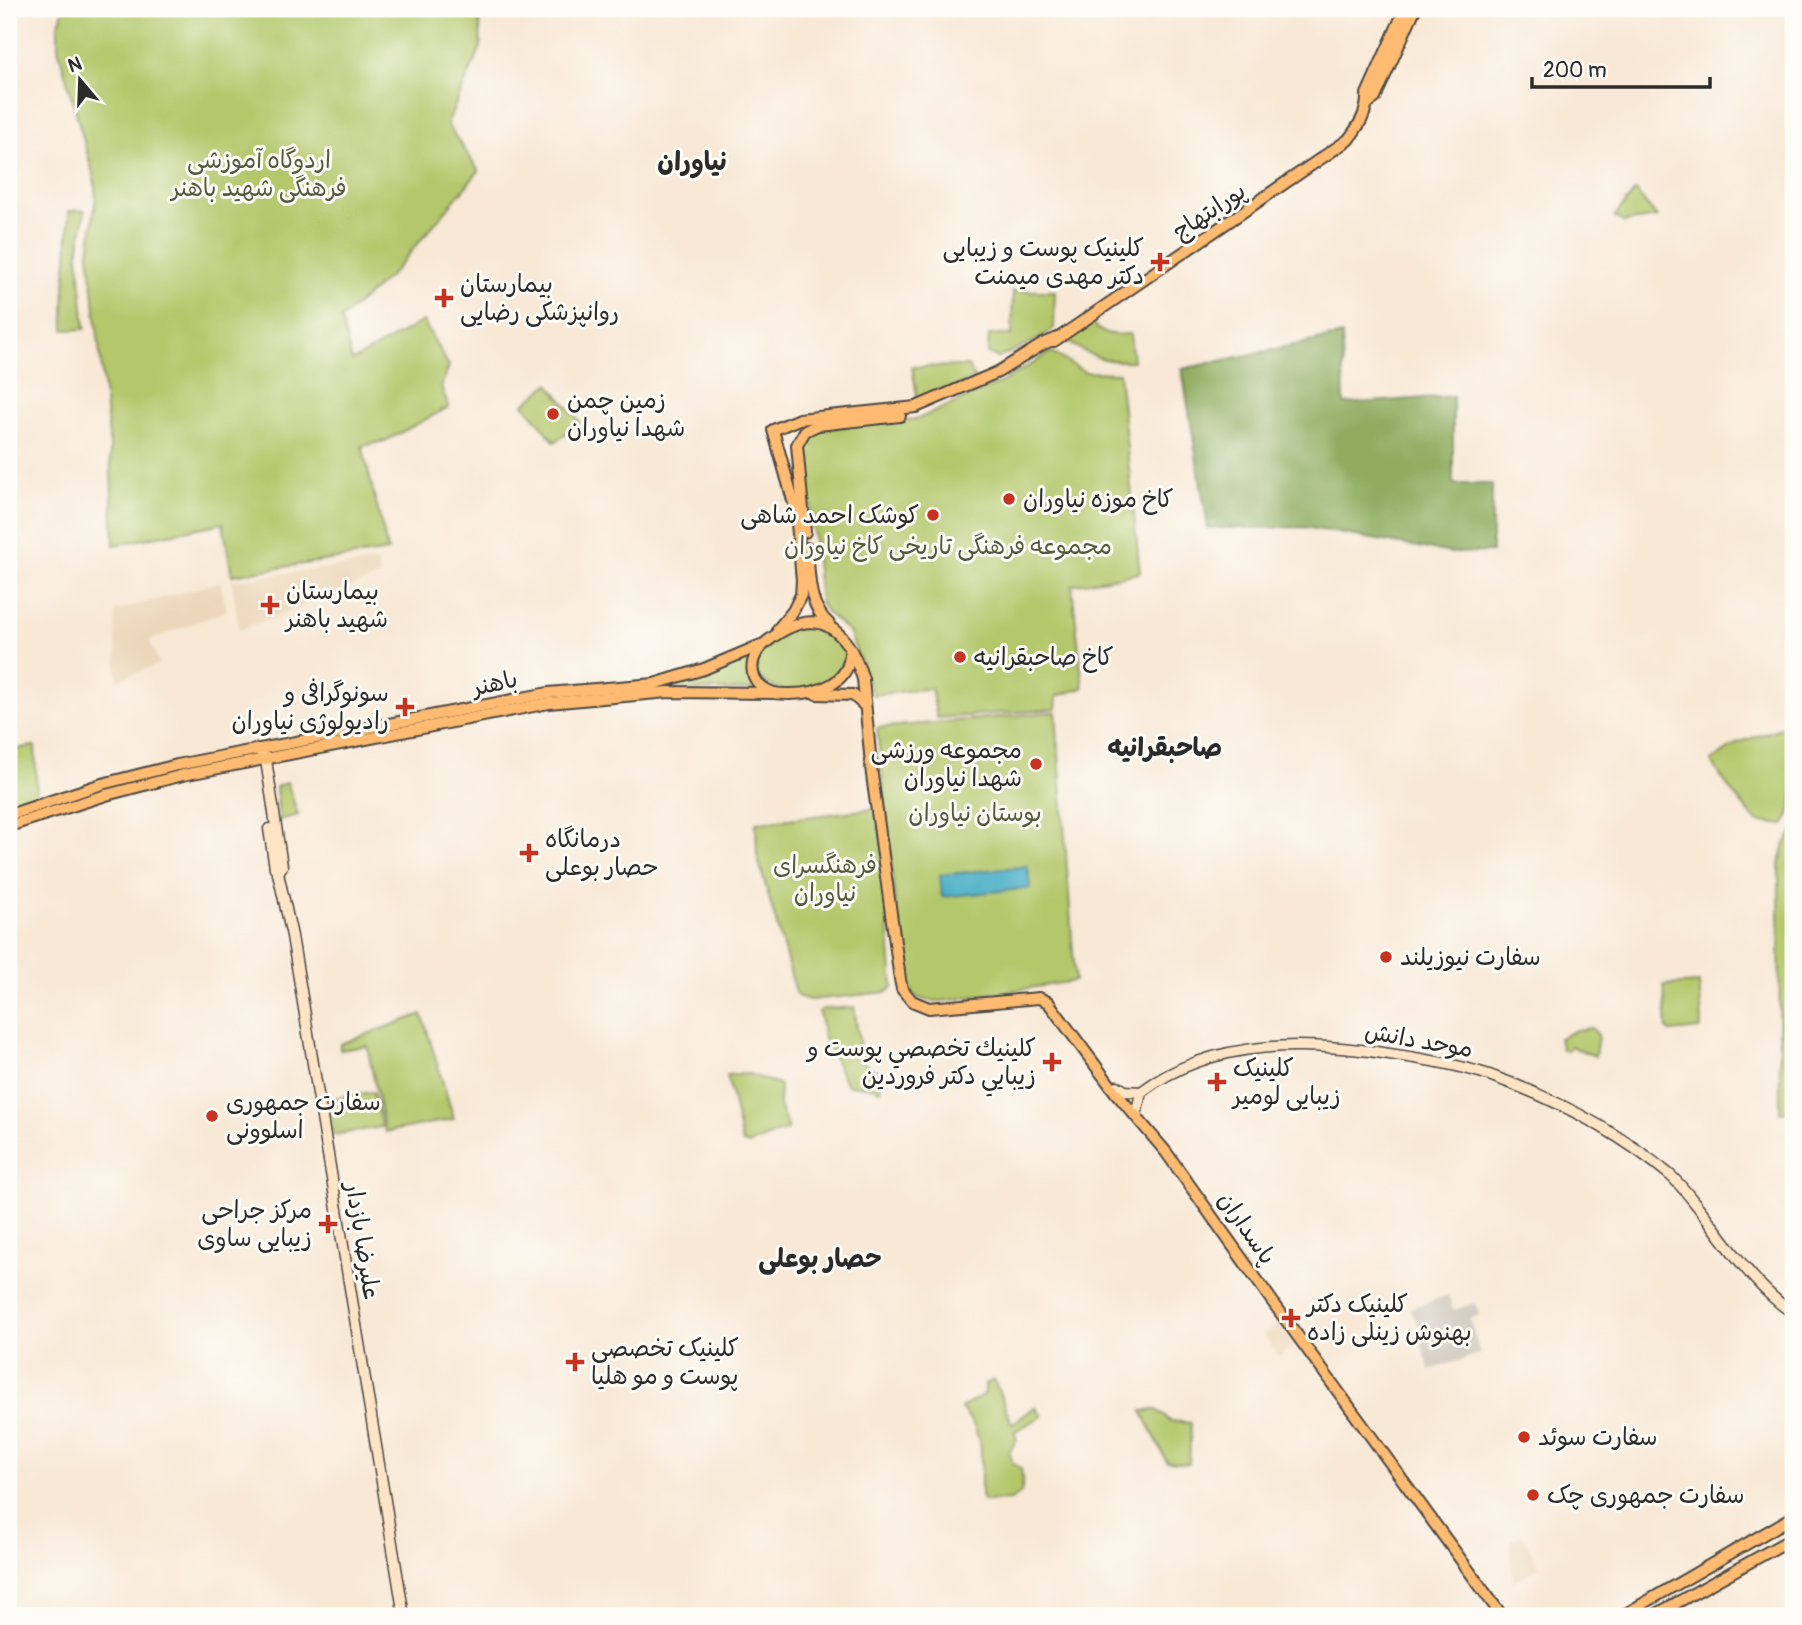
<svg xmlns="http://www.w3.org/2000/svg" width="1802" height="1625" font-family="Pangolin,'Playpen Sans Arabic',sans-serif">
<rect width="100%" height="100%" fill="#fdfcf7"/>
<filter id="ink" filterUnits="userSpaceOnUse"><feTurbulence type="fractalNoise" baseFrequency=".0143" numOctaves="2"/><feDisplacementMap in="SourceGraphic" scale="14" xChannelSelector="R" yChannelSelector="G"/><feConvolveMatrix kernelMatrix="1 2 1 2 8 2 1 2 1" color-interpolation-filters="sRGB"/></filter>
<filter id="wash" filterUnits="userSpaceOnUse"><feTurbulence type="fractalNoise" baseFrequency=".00686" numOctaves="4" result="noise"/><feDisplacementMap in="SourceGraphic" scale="28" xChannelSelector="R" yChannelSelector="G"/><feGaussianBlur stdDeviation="1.57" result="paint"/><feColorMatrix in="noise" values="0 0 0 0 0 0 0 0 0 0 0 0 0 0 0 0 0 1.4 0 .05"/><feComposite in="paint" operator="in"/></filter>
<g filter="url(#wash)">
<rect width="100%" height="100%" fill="#f8e8d5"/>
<g fill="#ecd7ba">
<path d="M377,562L380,576L239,630L232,580Z"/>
<path d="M220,582L227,611L149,640L159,664L117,680L115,611Z"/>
<path d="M1279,1323L1295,1345L1279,1357L1263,1335Z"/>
<path d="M1522,1534L1540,1567L1513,1582L1510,1541Z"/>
</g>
<path fill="#cbc2b8" d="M1448,1295L1453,1310L1475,1303L1479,1315L1470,1319L1480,1354L1430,1370L1419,1337L1423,1335L1410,1308Z"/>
<g fill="#b4c76b" stroke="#70794b" stroke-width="2">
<path d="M64,9H479L481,47L447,124L479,171L393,273L341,319L352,361L423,321L449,366L441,387L449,407L385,441L362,446L388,551L232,575L223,523L114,545L110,446L89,253L96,198L94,177L58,48V26Z"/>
<path d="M1635,191L1657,217L1624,222L1614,217Z"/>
<path d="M85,210L78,255L85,329L64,330C63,291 69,251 69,211Z"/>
<path d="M1013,291H1055L1054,328L1041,338L998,358L988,353L989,335H1012Z"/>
<path d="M1091,322C1102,336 1113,335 1130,334L1133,361C1104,362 1090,357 1066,340Z"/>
<path d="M1051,352L1085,372L1119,373L1140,573L1072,585L1083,688L1057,696L1056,709L937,718L931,688L873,695L849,632L825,611L820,602L805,447L808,435L813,430L918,419L1002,382Z"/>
<path d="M968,366L975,378L918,402L912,367Z"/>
<path d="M549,384L580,422L555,442L524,404Z"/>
<path d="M816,626L836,635L847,653L838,677C807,691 785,701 757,676V656L764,647L794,628Z"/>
<path d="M753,651L750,659L767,690H638Z"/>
<path d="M1056,712L1075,981L944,1001C920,1002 913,999 903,976L877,728Z"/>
<path d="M1783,727C1790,757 1802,799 1784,825L1756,821L1731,791L1711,761L1738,743Z"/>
<path d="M35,746L37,801L9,810V750Z"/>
<path d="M287,782L298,815L279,820L276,787Z"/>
<path d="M879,808L893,987L887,992L810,1000L797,996L757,855L756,823Z"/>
<path d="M1793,832V1111L1780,1112L1779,866L1785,844Z"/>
<path d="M1699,983L1702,1021L1700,1029L1670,1032L1667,1029L1664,985Z"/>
<path d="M854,1007L862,1061L881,1075L880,1090L872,1087L847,1085L824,1038L819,1012L823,1009Z"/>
<path d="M422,1014L454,1119L385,1132L367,1046L340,1050V1044Z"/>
<path d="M1592,1028L1598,1035L1595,1056L1570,1046L1567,1051L1562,1050L1559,1038L1576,1030Z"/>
<path d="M749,1074L780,1085L779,1105L788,1129L748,1145L742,1142L727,1075Z"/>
<path d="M373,1092L382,1127L332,1135L328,1099Z"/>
<path d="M994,1380L1012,1424L1035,1407L1042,1416L1014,1432L1017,1439L1009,1453L1013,1463L1021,1469L1023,1481L1021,1493L1011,1500L984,1501L981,1496V1447L974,1425L961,1408L985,1394V1384Z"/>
<path d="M1157,1410L1170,1421L1191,1423L1189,1464L1167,1462L1142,1411Z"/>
</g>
<path fill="#8fac5f" stroke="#5d6c45" stroke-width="2" d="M1342,335L1344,404L1453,396V484H1492V552L1452,553L1304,527L1208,528L1182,369Z"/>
<path fill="#48afc7" stroke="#3a6d79" stroke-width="2" d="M1028,866L1030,888L942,897L940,875Z"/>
</g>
<g filter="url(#ink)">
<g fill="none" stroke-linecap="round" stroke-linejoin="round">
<defs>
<g id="secondary">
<path d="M261,752L266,760L282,866L278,873L292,936L404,1616"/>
<path d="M269,829L275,868L278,873"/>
<path d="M1117,1086L1125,1091L1141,1092"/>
<path d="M1141,1092C1214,1037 1310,1041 1396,1055C1428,1060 1459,1065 1489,1075C1554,1098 1617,1131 1670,1175C1679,1183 1687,1193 1695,1203C1725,1240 1753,1286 1793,1313"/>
<path d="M1136,1116L1141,1092"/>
</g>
<g id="primary">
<path d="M1367,104L1375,98L1415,9"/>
<path d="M1054,341L1348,140C1359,126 1368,112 1367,94L1405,9"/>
<path d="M805,532L797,445L805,431L818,425L900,416"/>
<path d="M807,548C810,576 807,604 829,624"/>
<path d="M778,629L793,611L801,595L802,581L796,511L773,430L799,419L916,407L998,372L1043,344L1058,338"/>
<path d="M850,649C852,683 819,694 790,694C785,694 779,694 774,693C745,683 747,656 769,640C818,603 847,628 863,679L872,775L900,979L902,989L912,1001L929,1008L1039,998L1048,1002L1116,1093L1166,1152L1272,1301L1502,1616"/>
<path d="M816,694L853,695L865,706"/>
<path d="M9,815L102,784L177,765L548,693L654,684L704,669L761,645"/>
<path d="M9,826L106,795L183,775L549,703L668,692L775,693"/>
<path d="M1622,1616L1793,1517"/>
<path d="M1653,1616L1793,1538"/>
</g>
</defs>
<use href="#secondary" stroke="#4a4744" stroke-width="13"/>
<use href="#primary" stroke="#4a4744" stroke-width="14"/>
<use href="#secondary" stroke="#ffe4c6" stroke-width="10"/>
<use href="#primary" stroke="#febb71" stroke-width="10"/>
</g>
</g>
<g fill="#c8321e" stroke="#fdfcf7" stroke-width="2.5">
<path d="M1156.5 251.5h7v7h7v7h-7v7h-7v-7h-7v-7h7z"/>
<path d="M440.5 287.5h7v7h7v7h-7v7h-7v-7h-7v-7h7z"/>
<circle cx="553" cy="414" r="7"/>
<circle cx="1009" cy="499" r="7"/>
<circle cx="933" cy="515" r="7"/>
<path d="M266.5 594.5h7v7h7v7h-7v7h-7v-7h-7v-7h7z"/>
<circle cx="960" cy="657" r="7"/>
<path d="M401.5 696.5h7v7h7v7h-7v7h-7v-7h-7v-7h7z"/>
<circle cx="1036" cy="764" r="7"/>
<path d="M525.5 842.5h7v7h7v7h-7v7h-7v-7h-7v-7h7z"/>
<circle cx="1386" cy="957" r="7"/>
<path d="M1048.5 1051.5h7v7h7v7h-7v7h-7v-7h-7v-7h7z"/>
<path d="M1213.5 1071.5h7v7h7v7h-7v7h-7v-7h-7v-7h7z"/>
<circle cx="212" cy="1116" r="7"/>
<path d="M324.5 1213.5h7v7h7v7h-7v7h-7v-7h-7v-7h7z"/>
<path d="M1287.5 1307.5h7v7h7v7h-7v7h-7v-7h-7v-7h7z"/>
<path d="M571.5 1351.5h7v7h7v7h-7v7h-7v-7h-7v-7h7z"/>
<circle cx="1524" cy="1437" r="7"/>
<circle cx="1533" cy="1495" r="7"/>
</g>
<g text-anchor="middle" stroke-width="6" stroke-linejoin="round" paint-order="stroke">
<g font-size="24" fill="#545a3e" stroke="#fdfcf7">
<text x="259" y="168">اردوگاه آموزشی<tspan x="259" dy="28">فرهنگی شهید باهنر</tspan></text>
<text x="948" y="554">مجموعه فرهنگی تاریخی کاخ نیاوران</text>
<text x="975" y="821">بوستان نیاوران</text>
<text x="825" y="873">فرهنگسرای<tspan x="825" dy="28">نیاوران</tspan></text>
</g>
<g font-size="24" fill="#2b2b2b" stroke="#fdfcf7">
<text transform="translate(1209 211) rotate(-34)" y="8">پورابتهاج</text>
<text transform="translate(495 683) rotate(-12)" y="8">باهنر</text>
<text transform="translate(1419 1040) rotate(10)" y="8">موحد دانش</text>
<text transform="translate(1247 1228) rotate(55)" y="8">پاسداران</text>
<text transform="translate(363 1241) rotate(81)" y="8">علیرضا بازدار</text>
</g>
<g font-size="24" fill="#2b2b2b" stroke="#fdfcf7" text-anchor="start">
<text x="1144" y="256" text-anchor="end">کلینیک پوست و زیبایی<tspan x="1144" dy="28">دکتر مهدی میمنت</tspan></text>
<text x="460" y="292">بیمارستان<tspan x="460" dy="28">روانپزشکی رضایی</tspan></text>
<text x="567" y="408">زمین چمن<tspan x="567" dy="28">شهدا نیاوران</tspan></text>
<text x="1023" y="507">کاخ موزه نیاوران</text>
<text x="919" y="523" text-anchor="end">کوشک احمد شاهی</text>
<text x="286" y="599">بیمارستان<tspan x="286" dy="28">شهید باهنر</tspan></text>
<text x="974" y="665">کاخ صاحبقرانیه</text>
<text x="389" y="701" text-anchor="end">سونوگرافی و<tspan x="389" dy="28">رادیولوژی نیاوران</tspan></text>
<text x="1022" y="758" text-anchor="end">مجموعه ورزشی<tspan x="1022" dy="28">شهدا نیاوران</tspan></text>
<text x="545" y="847">درمانگاه<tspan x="545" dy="28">حصار بوعلی</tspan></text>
<text x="1400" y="965">سفارت نیوزیلند</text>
<text x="1036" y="1056" text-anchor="end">كلينيك تخصصي پوست و<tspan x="1036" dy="28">زيبايي دكتر فروردين</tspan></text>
<text x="1233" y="1076">کلینیک<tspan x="1233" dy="28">زیبایی لومیر</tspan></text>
<text x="226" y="1110">سفارت جمهوری<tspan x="226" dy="28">اسلوونی</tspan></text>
<text x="312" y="1218" text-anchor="end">مرکز جراحی<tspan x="312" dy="28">زیبایی ساوی</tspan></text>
<text x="1307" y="1312">کلینیک دکتر<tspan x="1307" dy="28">بهنوش زینلی زاده</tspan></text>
<text x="591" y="1356">کلینیک تخصصی<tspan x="591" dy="28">پوست و مو هلیا</tspan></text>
<text x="1538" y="1445">سفارت سوئد</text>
<text x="1547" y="1503">سفارت جمهوری چک</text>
</g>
<g font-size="26" font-weight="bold" fill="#2b2b2b" stroke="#fdfcf7">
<text x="692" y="170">نیاوران</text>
<text x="1165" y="756">صاحبقرانیه</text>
<text x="820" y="1267">حصار بوعلی</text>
</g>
</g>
<rect width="1802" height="1625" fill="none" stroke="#fdfcf7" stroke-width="35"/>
<g transform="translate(80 80) rotate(341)" stroke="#fdfcf7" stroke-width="5" paint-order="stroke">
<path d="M0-5L12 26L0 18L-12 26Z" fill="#2b2b2b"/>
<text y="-10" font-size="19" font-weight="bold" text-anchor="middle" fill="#2b2b2b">N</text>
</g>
<path d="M1532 77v10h178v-10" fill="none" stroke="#2b2b2b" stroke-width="3.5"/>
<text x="1543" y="77" font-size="21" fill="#2b2b2b" stroke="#fdfcf7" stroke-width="5" paint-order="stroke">200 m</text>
</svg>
